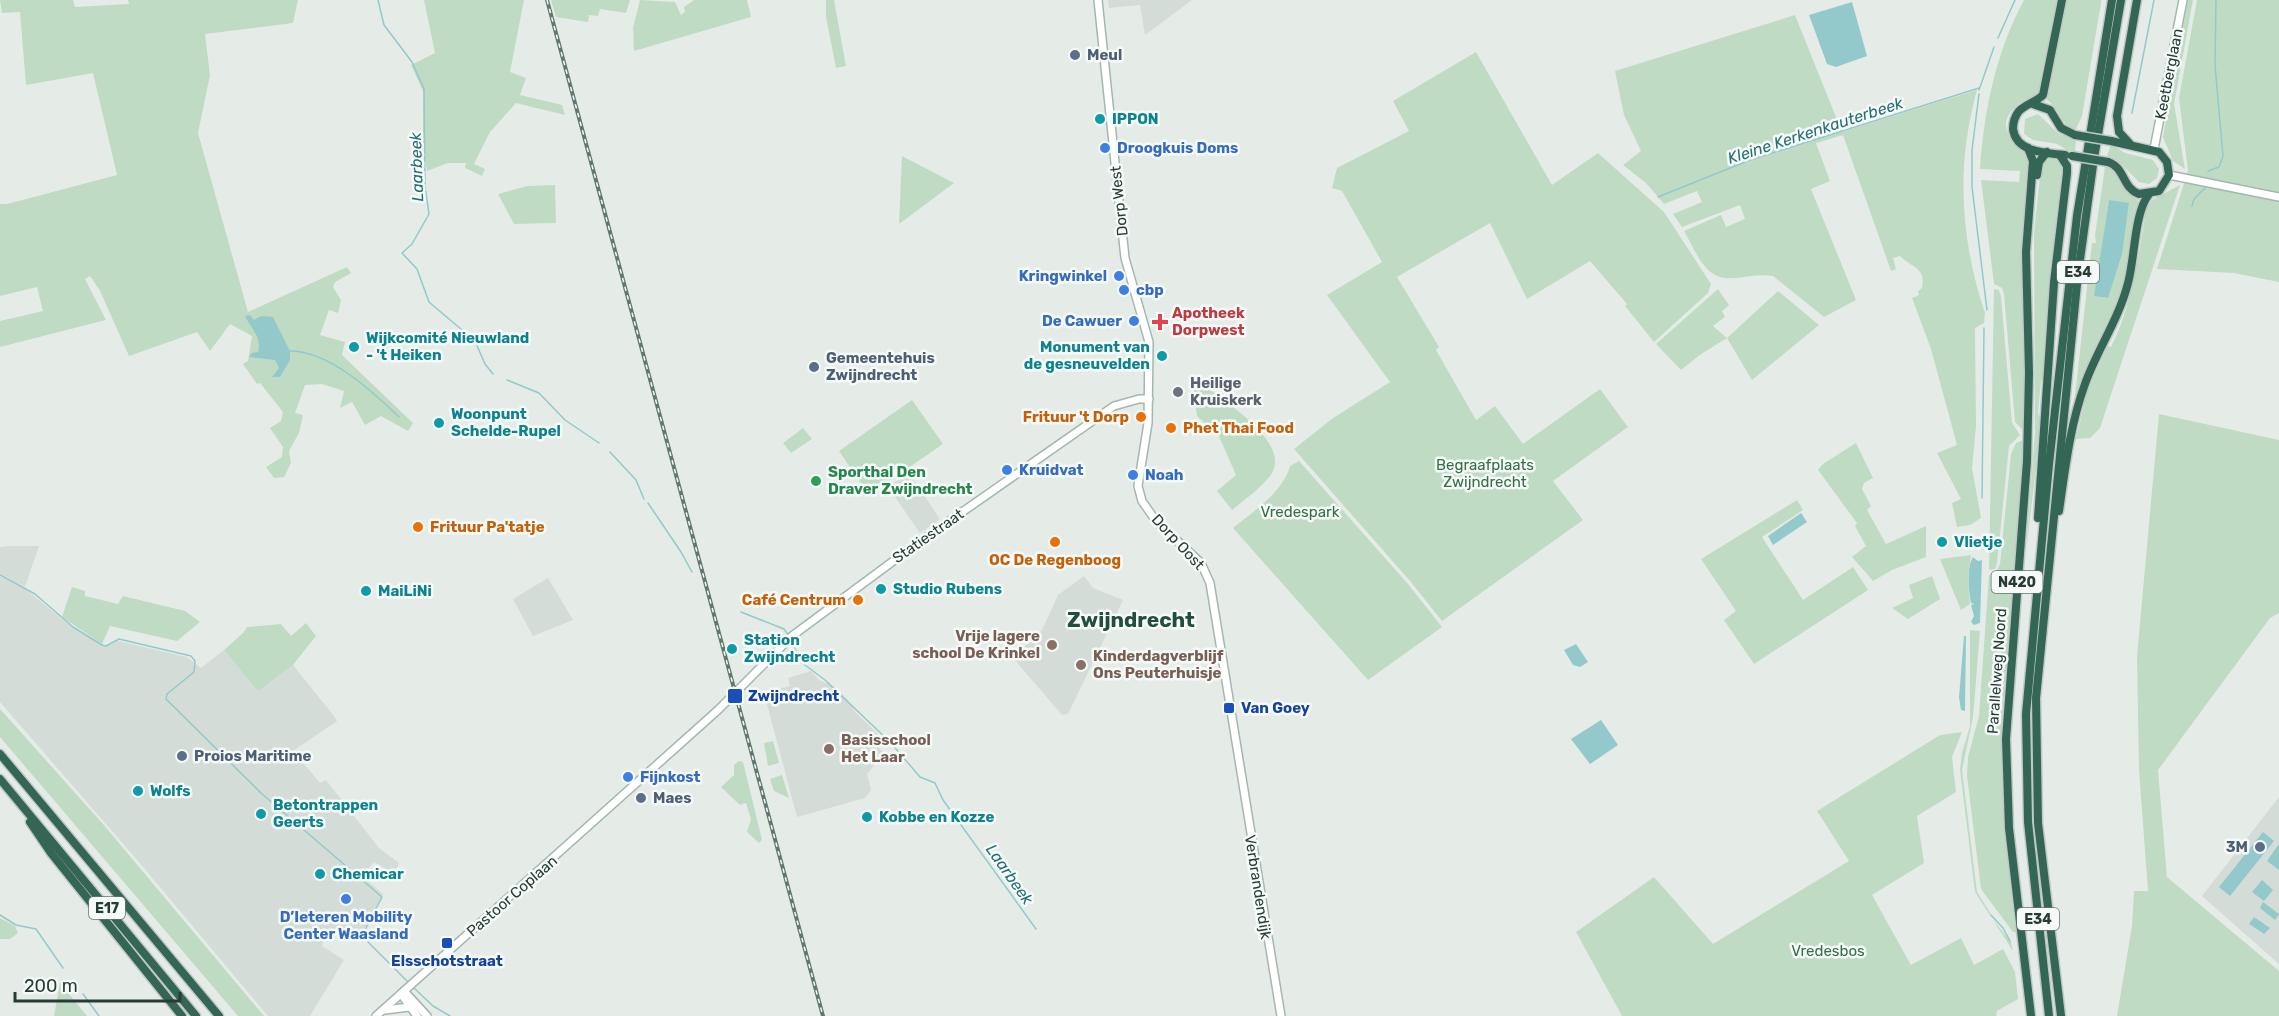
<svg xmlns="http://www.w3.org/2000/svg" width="2279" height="1016" font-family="Rubik,sans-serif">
<rect width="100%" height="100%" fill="#e5ece8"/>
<g fill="#d3dcd7">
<path d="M1108,0H1192L1145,35L1140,5L1109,8Z"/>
<path d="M909,473L940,519L920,533L888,487Z"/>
<path d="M9,546H39L25,587L0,574V547Z"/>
<path d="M0,576L24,588L72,627L105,647L118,641L187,657L201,668L224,650L258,690L293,665L334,716L337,721L293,751L320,783L326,780L379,848L399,863L394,874L374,862L362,876L383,894L363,932H326L322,946L344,960L310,1016H268L138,861L0,702Z"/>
<path d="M1084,576L1093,588L1123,600L1068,714L1062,715L1013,658L1042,630L1058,595Z"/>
<path d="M548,578L573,620L533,636L513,599Z"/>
<path d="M811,671L819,680L835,687L847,699L855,712L882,738L875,744L884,753L867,774L871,790L865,798L797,817L764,693L790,686L788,678Z"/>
<path d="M2279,797V964L2202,896Z"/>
</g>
<g fill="#c0dbc4" fill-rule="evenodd">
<path d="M0,0H73L75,7L129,4L128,0H298L293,23L205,34L210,75L198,133L248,312L347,267L351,273L335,282L333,287L341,300L338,313L329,310L320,335L345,342L342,355L413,423L408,431L381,416L365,425L352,402L340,408L344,391L322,384L305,385L295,413L303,415L299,433L289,451L291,463L284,477L274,478L266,467L282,457L283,447L270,428L281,421L283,412L260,383L257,384L243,364L248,361L252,336L230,324L210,351L197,332L129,356L100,291L90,276L85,279L106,320L0,347V321L43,311L37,287L0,296V204H7L117,175L93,73L26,85L20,12L2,13Z"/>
<path d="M424,0H524L510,72L526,78L520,95L562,105L565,115L516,103L490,132L474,164L485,169L482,176L465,168L466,163H448L427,171L423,142V91L411,65L435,53Z"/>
<path d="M551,0H630L626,13L600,9L598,16L589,15L588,22L556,17Z"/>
<path d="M640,0L675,2L681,15L685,12L684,7L694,0H747L751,17L634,51L633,28Z"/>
<path d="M826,0H834L846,66L836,68L826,17Z"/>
<path d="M2024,0H2057L2039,91C2033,99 2023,99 2016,106C1989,132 2024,145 2029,162L2026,433L2015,422L2004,294L2002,288L1994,284L1981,180L2019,182L2020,171L1980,169C1984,110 1996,52 2024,0Z"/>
<path d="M2065,0H2101V3L2082,116L2075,131C2062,126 2059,108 2047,100Z"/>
<path d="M2188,0H2193L2174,104L2185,169L2173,161L2163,137Z"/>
<path d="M2197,0H2279V282L2234,273L2157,269L2188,171L2179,98Z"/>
<path d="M1795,15L1842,132L1977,90C1956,166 1960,238 1985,313L1984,323L1975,328L1976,426L1972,468L1981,518L1970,525L1957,527L1952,503L1961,499L1937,453L1957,445L1931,349L1912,298L1919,295L1918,291L1922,288C1926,267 1912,268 1900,256L1893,258L1896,269L1891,271L1843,135L1816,143L1830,181L1811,189L1856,300L1824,317L1773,276C1760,274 1748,277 1735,278C1705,282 1697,253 1684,231L1721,215L1726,227L1745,219L1740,205L1682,227L1673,214L1702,202L1697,191L1664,204L1646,183L1623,165L1641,151L1624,115L1615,71Z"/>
<path d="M1476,52L1552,185L1598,153L1664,212L1711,284L1708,293L1654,342L1625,306L1627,304L1590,261L1527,299L1490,223L1397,277L1439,347L1436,350L1476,420L1495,406L1523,444L1600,389L1628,427L1553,481L1583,520L1442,621L1410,581L1294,449L1333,418L1390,382L1327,295L1382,262L1342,191L1332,188L1337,168L1409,131L1393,101Z"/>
<path d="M2038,114L2059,134L2076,140L2075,151L2072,153L2057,144L2033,140L2024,134L2025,119Z"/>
<path d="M2111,144L2125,153L2153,160L2159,169L2157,178L2149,184L2139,182L2118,161L2107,156Z"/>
<path d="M902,156L954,183L899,224Z"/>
<path d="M2053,158L2060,162L2062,169L2052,261L2043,379L2041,380L2038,413L2041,423L2026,553L2035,432L2034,233L2041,167L2046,160Z"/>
<path d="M2108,166C2122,176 2117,187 2138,200L2139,206L2123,292L2074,405L2092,243H2096L2095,235L2105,167ZM2109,200L2129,204L2107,298L2095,296Z"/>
<path d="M555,185L556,223L514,224L498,194L527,186Z"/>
<path d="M2180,185L2100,428L2090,438L2076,439L2088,389L2108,346L2111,347C2132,305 2139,256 2146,209L2152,200Z"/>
<path d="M1718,289L1729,305L1722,311L1725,317L1713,326L1727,338L1778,291L1819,325L1752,380L1727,338L1701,354L1681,370L1656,344Z"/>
<path d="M1994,289L1999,290L2001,297L2012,423L2020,435L2009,446L1997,563L1995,569L1989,570Z"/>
<path d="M1204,385C1226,403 1294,444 1270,476C1260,489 1244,500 1232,510L1217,491L1236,475L1215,427L1207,425L1197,416L1193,387Z"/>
<path d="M912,400L943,444L869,495L839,451Z"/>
<path d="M2159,414L2279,440V613L2270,618L2158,770L2167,877L2279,971V1016H2117L2132,926L2134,891H2148L2139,770L2137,656Z"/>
<path d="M803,428L812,439L791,453L783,443Z"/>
<path d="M2025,439L2002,718L2017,932H2013L1981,889L1967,776L1968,757L1979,716L1989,575L1996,572L2000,564L2011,454L2016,443Z"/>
<path d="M1856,443L1873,478L1864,483L1862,489L1871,506L1867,510L1886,544L1926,526V557L1892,570L1873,581L1852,557L1866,546L1855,526L1857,523L1818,470L1823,464Z"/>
<path d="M1299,461L1408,584L1442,627L1368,680L1233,528C1254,511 1283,492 1290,466Z"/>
<path d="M1797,500L1803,510L1762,537L1803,600L1853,567L1868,590L1754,664L1724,620L1736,611L1701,559Z"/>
<path d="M1971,555L1968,576L1970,604L1961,610L1940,559Z"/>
<path d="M1932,576L1940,599L1908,619L1892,608L1913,598L1909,585Z"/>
<path d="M72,587L85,591V596L118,604L123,596L185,611L200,622L177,641L110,626L102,644L62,617Z"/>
<path d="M306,623L316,636L293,665L258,691L224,650L244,632L247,627L281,624L291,636Z"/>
<path d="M1970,630L1980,631L1973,717L1962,770L1977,892L1991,914L1990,916L2011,942L2013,951L1975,892L1960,770L1962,753L1970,726Z"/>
<path d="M0,709L103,824L264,1016H238L0,737Z"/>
<path d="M1962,732L1952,757L1956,792L1917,816L1924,863L1872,895L1911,965L1961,938L1974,965L2003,949L2015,972L2018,999L1997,1011L1996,1016H1622L1576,932L1654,877L1713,944L1849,861L1817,811L1940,735Z"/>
<path d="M773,741L779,763L768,766L764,743Z"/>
<path d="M739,761L743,762L762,840L759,843L747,832L751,819L746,803L740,805L721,787L734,775V765Z"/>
<path d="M782,775L789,798L774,791L770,779Z"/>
<path d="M0,918L15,926L18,933L10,939H0Z"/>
<path d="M60,983L87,1016H54Z"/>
</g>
<g fill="#93c9cb">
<path d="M1852,2L1867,56L1836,67L1827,64L1809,15Z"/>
<path d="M2109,200L2129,203L2122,254L2108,298L2094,296Z"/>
<path d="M250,315L254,320L261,316L273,317L290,351V360L280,377H272L279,368L275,360L249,357L252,353L258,352C262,337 252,330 245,316Z"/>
<path d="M1801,513L1807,522L1773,545L1768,536Z"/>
<path d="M1973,557L1978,561L1982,560L1980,623L1974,625L1971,622L1974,616L1971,605L1974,604L1971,603C1969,590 1966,568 1973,557Z"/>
<path d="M1964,636H1966L1965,711L1961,710L1959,697Z"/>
<path d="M1576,644L1588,662L1580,667L1573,665L1564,650Z"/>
<path d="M1601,720L1618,745L1590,764L1571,739Z"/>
<path d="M2263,832L2274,841L2230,896L2219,887Z"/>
<path d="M2279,844V870L2267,861Z"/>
<path d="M2262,880L2273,890L2264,901L2252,892Z"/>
<path d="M2263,902L2279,914L2275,920L2260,908Z"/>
<path d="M2254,917L2270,928L2264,934L2249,924Z"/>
</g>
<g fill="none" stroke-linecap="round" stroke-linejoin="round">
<g stroke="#93c9cb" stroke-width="1.5">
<path d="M378,0L384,25L412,62L424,89L425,186L429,214L412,244L402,253L417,269L429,302L475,341L485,364L493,374"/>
<path d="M1998,38L2015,0"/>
<path d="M1979,90L1994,47"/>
<path d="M1979,94L1972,150V187L1987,310"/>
<path d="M2132,113L2154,0"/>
<path d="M2208,171L2219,167L2223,156L2215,65L2216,0"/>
<path d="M1658,197L1750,160L1979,88"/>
<path d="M2192,206L2194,199L2205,188"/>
<path d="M290,351C329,351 372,391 399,417"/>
<path d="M507,380L539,393L565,420L599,443"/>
<path d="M610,452L636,480L644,499"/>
<path d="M1982,498L1984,328"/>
<path d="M648,503L681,552L692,572"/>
<path d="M0,575L35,594L73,627L102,645L106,646L119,639L191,656L195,661L194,672L167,694L166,699L261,793L382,897L362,936L408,982"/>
<path d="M741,612L784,629L789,636"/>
<path d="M791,640L801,662L825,680L891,743L920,777L935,783L943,800L1036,929"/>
<path d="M0,915L16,925L36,929L63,968"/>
<path d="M1991,915L2003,928L2010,941"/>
<path d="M414,988L433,1006L450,1016"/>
<path d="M83,994L99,1016"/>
</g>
<defs>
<g id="secondary">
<path d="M1098,0L1125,258L1149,342L1148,423L1138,486L1142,501L1156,521L1201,563L1210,583L1281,1016"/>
<path d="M2154,149L2183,0"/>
<path d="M2169,175L2279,197"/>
<path d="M404,991L427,1016"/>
<path d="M401,994L417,1016"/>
<path d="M385,1010L409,1007"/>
<path d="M376,1016L718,710L792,636L915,545L1114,406L1139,399H1149"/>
</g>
<g id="highway">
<path d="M2062,0L2043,95C2036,102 2026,104 2019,111C2015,116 2013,123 2013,129C2016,153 2047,153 2065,155"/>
<path d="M2033,104L2050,110L2061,128L2075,135"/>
<path d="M2130,144L2119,132L2117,116L2137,0"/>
<path d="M2028,148L2033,161L2026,252L2029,373L2027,461L2006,739L2009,828L2031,1016"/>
<path d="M2108,162C2125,167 2122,188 2139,194L2159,191L2169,175L2167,162L2159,152L2111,141"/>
<path d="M2037,175L2039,162L2047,152"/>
<path d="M2059,511C2065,469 2070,425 2085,384C2097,350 2119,319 2128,283C2135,258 2134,213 2149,194"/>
<path d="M2038,518L2054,282L2067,173V166L2060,155"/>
<path d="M0,754L219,1016"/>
<path d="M0,779L196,1016"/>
<path d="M30,822L51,853L182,1016"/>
<path d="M2049,1016L2028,822L2026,714L2049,464L2077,216L2112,0"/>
<path d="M2061,1016L2038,823L2036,698L2078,274L2094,158L2121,0"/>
</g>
</defs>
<use href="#secondary" stroke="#a4b7af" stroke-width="10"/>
<use href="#highway" stroke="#c2c8c6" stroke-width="11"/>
<use href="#secondary" stroke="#fff" stroke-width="7"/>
<use href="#highway" stroke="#346656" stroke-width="8"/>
<defs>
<path id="rail" d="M547,0L823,1016"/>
</defs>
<use href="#rail" stroke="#60786f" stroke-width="4"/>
<use href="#rail" stroke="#f5f9f7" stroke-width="1.5" stroke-dasharray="4.5" stroke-linecap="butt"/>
<defs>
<g id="highway-bridge">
<path d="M2075,135L2111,141"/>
<path d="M2072,156L2108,162"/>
</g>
</defs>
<use href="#highway-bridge" stroke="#c2c8c6" stroke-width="11" stroke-linecap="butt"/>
<use href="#highway-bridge" stroke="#346656" stroke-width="8"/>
</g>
<g fill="#5c6f8a" stroke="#f5f9f7" stroke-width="2">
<circle cx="1075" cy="55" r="6"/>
<circle cx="814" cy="367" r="6"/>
<circle cx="182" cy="756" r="6"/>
<circle cx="641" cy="798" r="6"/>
<circle cx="2260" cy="847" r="6"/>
</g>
<g fill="#0f9aa8" stroke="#f5f9f7" stroke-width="2">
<circle cx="1100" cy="119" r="6"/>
<circle cx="354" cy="347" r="6"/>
<circle cx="1162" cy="356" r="6"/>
<circle cx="439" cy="423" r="6"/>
<circle cx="1942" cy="542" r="6"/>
<circle cx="881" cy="589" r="6"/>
<circle cx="366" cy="591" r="6"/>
<circle cx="732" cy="649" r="6"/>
<circle cx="138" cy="791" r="6"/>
<circle cx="261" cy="814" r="6"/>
<circle cx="867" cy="817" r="6"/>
<circle cx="320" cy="874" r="6"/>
</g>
<g fill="#3f7fe0" stroke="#f5f9f7" stroke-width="2">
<circle cx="1105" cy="148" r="6"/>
<circle cx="1119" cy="276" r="6"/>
<circle cx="1124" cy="290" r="6"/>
<circle cx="1134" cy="321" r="6"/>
<circle cx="1007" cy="470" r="6"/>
<circle cx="1133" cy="475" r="6"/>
<circle cx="628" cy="777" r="6"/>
<circle cx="346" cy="899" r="6"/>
</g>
<path fill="#e0444e" stroke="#f5f9f7" stroke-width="2" d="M1157 313h6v6h6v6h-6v6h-6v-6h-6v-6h6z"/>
<circle fill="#6b7280" stroke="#f5f9f7" stroke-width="2" cx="1178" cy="392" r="6"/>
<g fill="#e8710a" stroke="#f5f9f7" stroke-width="2">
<circle cx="1141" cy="417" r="6"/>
<circle cx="1171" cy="428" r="6"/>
<circle cx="418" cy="527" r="6"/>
<circle cx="1055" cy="542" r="6"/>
<circle cx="858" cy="600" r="6"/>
</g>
<circle fill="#2e9e5b" stroke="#f5f9f7" stroke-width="2" cx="816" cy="481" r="6"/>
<g fill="#8d6e63" stroke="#f5f9f7" stroke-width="2">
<circle cx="1052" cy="645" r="6"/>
<circle cx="1081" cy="665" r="6"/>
<circle cx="829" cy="749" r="6"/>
</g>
<g fill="#1a4fb4" stroke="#f5f9f7" stroke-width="2">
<rect x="727" y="688" width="16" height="16" rx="3"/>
<rect x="1223" y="702" width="12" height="12" rx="3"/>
<rect x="441" y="937" width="12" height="12" rx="3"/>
</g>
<g text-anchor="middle" stroke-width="5" stroke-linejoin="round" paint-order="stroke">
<g fill="#f5f9f7" stroke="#64756e" stroke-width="1.5">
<rect x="2057" y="261" width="42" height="22" rx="4.5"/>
<rect x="1991.5" y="571" width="51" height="22" rx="4.5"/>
<rect x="89" y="897" width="36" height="22" rx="4.5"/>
<rect x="2017" y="908" width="42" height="22" rx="4.5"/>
</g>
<g font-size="14" font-weight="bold" fill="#263c34">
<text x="2078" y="277">E34</text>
<text x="2017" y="587">N420</text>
<text x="107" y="913">E17</text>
<text x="2038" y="924">E34</text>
</g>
<g font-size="15" font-weight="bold" fill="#4e5e75" stroke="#f5f9f7" text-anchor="start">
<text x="1087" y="60">Meul</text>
<text x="826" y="363">Gemeentehuis<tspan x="826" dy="17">Zwijndrecht</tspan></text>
<text x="194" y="761">Proios Maritime</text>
<text x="653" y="803">Maes</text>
<text x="2248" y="852" text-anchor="end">3M</text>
</g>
<g font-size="15" fill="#263c34" stroke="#f5f9f7">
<text transform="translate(2169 74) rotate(-79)" y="5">Keetberglaan</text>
<text transform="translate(1119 201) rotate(-96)" y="5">Dorp West</text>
<text transform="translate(928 536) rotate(-35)" y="5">Statiestraat</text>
<text transform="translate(1178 542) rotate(47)" y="5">Dorp Oost</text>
<text transform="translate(1997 671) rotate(-86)" y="5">Parallelweg Noord</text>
<text transform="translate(1258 887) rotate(81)" y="5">Verbrandendijk</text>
<text transform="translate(512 896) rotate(-41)" y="5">Pastoor Coplaan</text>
</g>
<g font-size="15" font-weight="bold" fill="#0d838f" stroke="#f5f9f7" text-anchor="start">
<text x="1112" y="124">IPPON</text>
<text x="366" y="343">Wijkcomité Nieuwland<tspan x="366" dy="17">- 't Heiken</tspan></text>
<text x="1150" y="352" text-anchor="end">Monument van<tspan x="1150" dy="17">de gesneuvelden</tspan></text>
<text x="451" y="419">Woonpunt<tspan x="451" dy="17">Schelde-Rupel</tspan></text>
<text x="1954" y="547">Vlietje</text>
<text x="893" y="594">Studio Rubens</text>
<text x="378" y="596">MaiLiNi</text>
<text x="744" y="645">Station<tspan x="744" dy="17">Zwijndrecht</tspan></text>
<text x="150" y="796">Wolfs</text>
<text x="273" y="810">Betontrappen<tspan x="273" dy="17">Geerts</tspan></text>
<text x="879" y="822">Kobbe en Kozze</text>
<text x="332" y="879">Chemicar</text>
</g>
<g font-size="15" font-weight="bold" fill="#366cbe" stroke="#f5f9f7" text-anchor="start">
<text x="1117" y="153">Droogkuis Doms</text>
<text x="1107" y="281" text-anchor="end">Kringwinkel</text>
<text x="1136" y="295">cbp</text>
<text x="1122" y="326" text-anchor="end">De Cawuer</text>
<text x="1019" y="475">Kruidvat</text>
<text x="1145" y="480">Noah</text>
<text x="640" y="782">Fijnkost</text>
<text x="346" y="922" text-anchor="middle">D’Ieteren Mobility<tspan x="346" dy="17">Center Waasland</tspan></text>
</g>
<g font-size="15" font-weight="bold" fill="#be3a42" stroke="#f5f9f7" text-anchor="start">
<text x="1172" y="318">Apotheek<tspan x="1172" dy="17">Dorpwest</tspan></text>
</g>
<g font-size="15" font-weight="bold" fill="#5b616d" stroke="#f5f9f7" text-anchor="start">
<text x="1190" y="388">Heilige<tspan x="1190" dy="17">Kruiskerk</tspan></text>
</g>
<g font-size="15" font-weight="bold" fill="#c56008" stroke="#f5f9f7" text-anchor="end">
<text x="1129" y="422">Frituur 't Dorp</text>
<text x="1183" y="433" text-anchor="start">Phet Thai Food</text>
<text x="430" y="532" text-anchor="start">Frituur Pa'tatje</text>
<text x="1055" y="565" text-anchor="middle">OC De Regenboog</text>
<text x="846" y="605">Café Centrum</text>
</g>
<g font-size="15" fill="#346f45" stroke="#f5f9f7">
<text x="1485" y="470">Begraafplaats<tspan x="1485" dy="17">Zwijndrecht</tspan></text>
<text x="1300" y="517">Vredespark</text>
<text x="1828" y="956">Vredesbos</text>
</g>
<g font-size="15" font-weight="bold" fill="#27864d" stroke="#f5f9f7" text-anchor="start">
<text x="828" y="477">Sporthal Den<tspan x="828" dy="17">Draver Zwijndrecht</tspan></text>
</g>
<g font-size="15" font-weight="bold" fill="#785e54" stroke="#f5f9f7" text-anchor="start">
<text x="1040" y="641" text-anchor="end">Vrije lagere<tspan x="1040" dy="17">school De Krinkel</tspan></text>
<text x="1093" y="661">Kinderdagverblijf<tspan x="1093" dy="17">Ons Peuterhuisje</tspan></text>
<text x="841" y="745">Basisschool<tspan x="841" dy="17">Het Laar</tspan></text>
</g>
<g font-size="15" font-weight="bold" fill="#164399" stroke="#f5f9f7" text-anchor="start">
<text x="748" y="701">Zwijndrecht</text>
<text x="1241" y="713">Van Goey</text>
<text x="447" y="966" text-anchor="middle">Elsschotstraat</text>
</g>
<g font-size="16" font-style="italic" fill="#266e72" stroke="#f5f9f7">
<text transform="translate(1815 130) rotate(-18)" y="6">Kleine Kerkenkauterbeek</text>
<text transform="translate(416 167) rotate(-92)" y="6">Laarbeek</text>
<text transform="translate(1010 874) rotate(55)" y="6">Laarbeek</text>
</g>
<g font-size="21" font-weight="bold" fill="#234d3e" stroke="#f5f9f7">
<text x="1131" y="627">Zwijndrecht</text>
</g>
</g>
<path d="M15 992v9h165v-9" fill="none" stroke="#263c34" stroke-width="3"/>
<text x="24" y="992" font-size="18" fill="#263c34" stroke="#f5f9f7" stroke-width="4.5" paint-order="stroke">200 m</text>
</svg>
